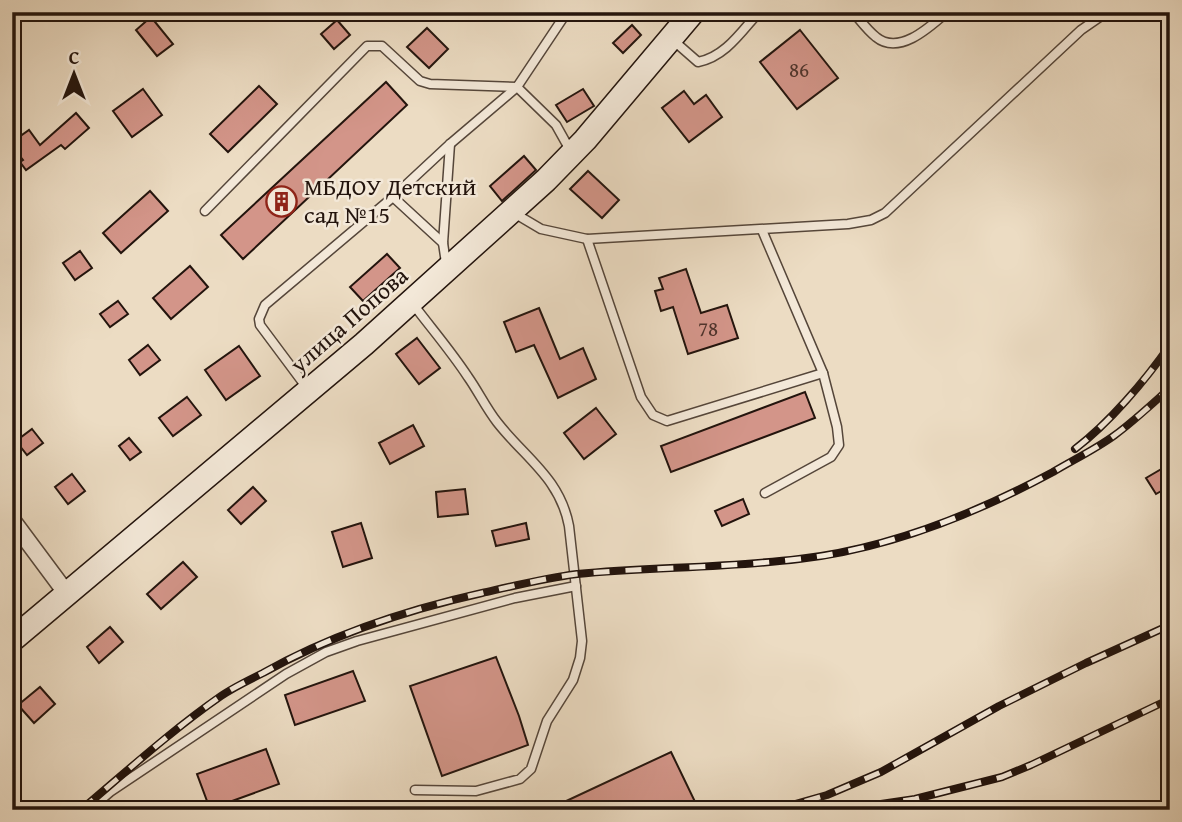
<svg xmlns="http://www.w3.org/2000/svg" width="1182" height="822" font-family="'Gentium Book Plus',serif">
<rect width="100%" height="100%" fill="#ecdcc3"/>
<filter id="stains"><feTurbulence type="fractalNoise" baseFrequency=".00286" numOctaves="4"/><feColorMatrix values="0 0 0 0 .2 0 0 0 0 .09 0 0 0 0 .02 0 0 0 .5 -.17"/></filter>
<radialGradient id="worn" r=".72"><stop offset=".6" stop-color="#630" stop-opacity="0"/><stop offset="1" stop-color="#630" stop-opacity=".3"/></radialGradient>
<g fill="#d39589" stroke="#23140d" stroke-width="2">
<path d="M151,17L173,44L157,56L136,30Z"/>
<path d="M337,20L350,35L334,49L321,34Z"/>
<path d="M632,25L641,35L623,53L613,43Z"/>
<path d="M427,28L448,49L429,68L407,47Z"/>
<path d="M800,30L838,78L797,109L760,62Z"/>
<path d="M386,82L407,105L243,259L221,235Z"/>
<path d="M259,86L277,104L228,152L210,134Z"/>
<path d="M143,89L162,115L132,137L113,111Z"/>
<path d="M583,89L594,106L567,122L556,105Z"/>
<path d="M684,91L694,104L706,95L722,117L689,142L662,108Z"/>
<path d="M76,113L89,128L65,149L61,145L26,170L20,162L23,160L12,146V142L29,130L40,145Z"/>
<path d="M524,156L536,170L502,201L490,186Z"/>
<path d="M588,171L619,200L602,218L570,189Z"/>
<path d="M150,191L168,211L121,253L103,233Z"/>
<path d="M80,251L92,268L75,280L63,263Z"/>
<path d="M387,254L400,268L363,301L350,287Z"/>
<path d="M190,266L208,287L171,319L153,298Z"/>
<path d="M686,269L701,313L727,305L738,338L688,354L673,307L661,311L655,291L663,289L659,278Z"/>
<path d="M118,301L128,314L110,327L100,314Z"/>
<path d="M539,308L560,359L583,348L596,379L558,398L534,345L516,352L504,322Z"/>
<path d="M417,338L440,368L419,384L396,354Z"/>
<path d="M148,345L160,360L140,375L129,360Z"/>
<path d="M239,346L260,376L226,400L205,370Z"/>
<path d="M805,392L815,418L671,472L661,446Z"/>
<path d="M187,397L201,415L173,436L159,418Z"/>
<path d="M596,408L616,434L584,459L564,433Z"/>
<path d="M413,425L424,446L390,464L379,443Z"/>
<path d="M32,429L43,443L27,455L16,441Z"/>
<path d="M129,438L141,452L130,460L119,446Z"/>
<path d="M1170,464V486L1156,494L1146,478Z"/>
<path d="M72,474L85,491L68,504L55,487Z"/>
<path d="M253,487L266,501L241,524L228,510Z"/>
<path d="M465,489L468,514L438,517L436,492Z"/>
<path d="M743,499L749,514L722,526L715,511Z"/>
<path d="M361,523L372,558L343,567L332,532Z"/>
<path d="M526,523L529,539L496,546L492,531Z"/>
<path d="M183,562L197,577L161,609L147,594Z"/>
<path d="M110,627L123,642L99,663L87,647Z"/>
<path d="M496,657L519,716L528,745L442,776L410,686Z"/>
<path d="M353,671L365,701L295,725L285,695Z"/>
<path d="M40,687L55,704L34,723L18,705Z"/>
<path d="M266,749L279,784L210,809L197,774Z"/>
<path d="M671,752L699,810H547Z"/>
</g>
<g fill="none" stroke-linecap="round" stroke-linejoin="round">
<defs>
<g id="lane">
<path d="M853,12C860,20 867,30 876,37C899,56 930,27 947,12"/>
<path d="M1166,12L1170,16"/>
<path d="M674,41L698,62C725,57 741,32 759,12"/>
<path d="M393,197L443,243"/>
<path d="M205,211L367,46H382L420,81L430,84L517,87L567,12"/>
<path d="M514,213L541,229L587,239L848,224L871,220L885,213L1081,30L1107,12"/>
<path d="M762,230L823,373"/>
<path d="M587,239L641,397L653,415L667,421L823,373L837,427L839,445L831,457L765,493"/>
<path d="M446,263L443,243L450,144"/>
<path d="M413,304C431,328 451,351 468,377C478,391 486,408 497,422C525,458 560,478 569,526L582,641L580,658L573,680L547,721L531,769L520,779L476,791L415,790"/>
<path d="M307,388L260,325L259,319L265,305L393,197L450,144L517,87L556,125L570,150"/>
<path d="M89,810L110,792L286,674L326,652L357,641L515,598L576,586"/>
</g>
<g id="street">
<path d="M12,16L18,12"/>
<path d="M12,520L67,594"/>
</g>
<path id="secondary" d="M12,640L364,344L546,180L585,140L693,12"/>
</defs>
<use href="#lane" stroke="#55463a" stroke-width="11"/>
<use href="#street" stroke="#55463a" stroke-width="19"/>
<use href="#secondary" stroke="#23140d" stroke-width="26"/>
<use href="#lane" stroke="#f3e8d8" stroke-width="8"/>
<use href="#street" stroke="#f3e8d8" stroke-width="16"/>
<use href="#secondary" stroke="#f3e8d8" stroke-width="23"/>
<defs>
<g id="rail">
<path d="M1075,449C1109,423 1145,381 1170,345"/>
<path d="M81,810C127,771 172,730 221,696C234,687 249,680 263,673C331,635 406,610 482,593C513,586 546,578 577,574C651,567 725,568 799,559C887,549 975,514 1053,472C1073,460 1096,449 1115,435C1134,421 1152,404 1170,388"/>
<path d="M774,810L827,795L881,772L999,706L1086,663L1170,625"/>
<path d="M840,810L915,799L1002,777L1031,765L1170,699"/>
</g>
</defs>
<use href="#rail" stroke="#23140d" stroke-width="8"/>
<use href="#rail" stroke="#f3e8d8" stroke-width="5" stroke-dasharray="16" stroke-linecap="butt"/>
</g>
<defs>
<symbol id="building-ring" viewBox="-11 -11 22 22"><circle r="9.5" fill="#f3e8d8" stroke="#8f2418" stroke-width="1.5"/><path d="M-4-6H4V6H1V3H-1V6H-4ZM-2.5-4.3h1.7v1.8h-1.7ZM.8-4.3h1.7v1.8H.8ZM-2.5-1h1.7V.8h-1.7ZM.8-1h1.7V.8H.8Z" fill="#8f2418"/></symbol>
</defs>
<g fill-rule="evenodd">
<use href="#building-ring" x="264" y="184" width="35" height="35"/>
</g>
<g text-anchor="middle" stroke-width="5" stroke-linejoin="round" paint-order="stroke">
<g font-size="21" fill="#4f342c">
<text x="799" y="77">86</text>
<text x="708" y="336">78</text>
</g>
<g font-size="24" fill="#23140d" stroke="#f3e8d8" text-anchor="start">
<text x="304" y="195">МБДОУ Детский<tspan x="304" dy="28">сад №15</tspan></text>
</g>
<g font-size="24" fill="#23140d" stroke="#f3e8d8">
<text transform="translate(349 320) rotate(-41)" y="8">улица Попова</text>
</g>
</g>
<rect width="1182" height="822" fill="none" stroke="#ecdcc3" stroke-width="42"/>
<rect x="14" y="14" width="1154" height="794" fill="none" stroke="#23140d" stroke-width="3.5"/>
<rect x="21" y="21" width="1140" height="780" fill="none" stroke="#23140d" stroke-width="2"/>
<g transform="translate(74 74)" stroke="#f3e8d8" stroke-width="5" paint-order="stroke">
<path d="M0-5L12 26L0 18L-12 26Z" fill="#23140d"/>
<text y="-10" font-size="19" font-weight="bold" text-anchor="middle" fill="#23140d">С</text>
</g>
<rect width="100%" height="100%" filter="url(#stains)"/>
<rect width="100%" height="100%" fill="url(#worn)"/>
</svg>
